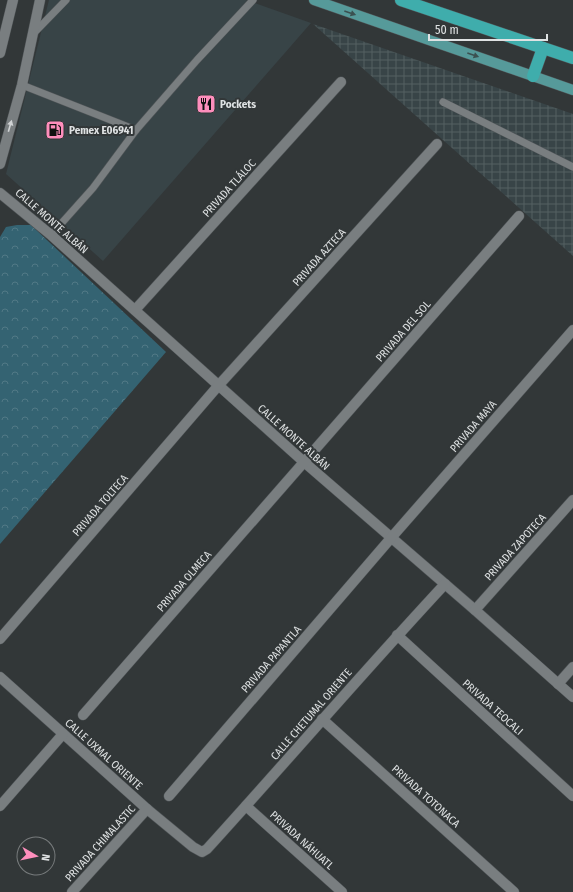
<svg xmlns="http://www.w3.org/2000/svg" width="573" height="892" font-family="'Fira Sans Condensed',sans-serif">
<defs>
<pattern id="industrial-grid" width="8" height="8" patternUnits="userSpaceOnUse"><rect width="8" height="8" fill="#384447"/><path d="M0 4h8M4 0v8" fill="none" stroke="#545f61"/></pattern>
<pattern id="forest-crowns" width="20" height="18" patternUnits="userSpaceOnUse"><rect width="20" height="18" fill="#346372"/><path d="M2 6a3 3 0 1 1 6 0M12 15a3 3 0 1 1 6 0" fill="none" stroke="#517986"/></pattern>
</defs>
<rect width="100%" height="100%" fill="#323738"/>
<path fill="#384447" d="M49,0H246L311,23L103,261L6,174Z"/>
<path fill="url(#industrial-grid)" d="M313,24L573,114V256Z"/>
<path fill="url(#forest-crowns)" d="M17,225H31L166,352L0,544V237L6,227Z"/>
<g fill="none" stroke-linecap="round" stroke-linejoin="round">
<defs>
<g id="lane">
<path d="M33,34L66,0"/>
<path d="M22,85L136,130"/>
<path d="M443,102L573,167"/>
<path d="M51,235L93,188L136,130L197,60L253,0"/>
</g>
<g id="street">
<path d="M0,193L51,235L304,462L475,610L573,697"/>
<path d="M135,310L341,82"/>
<path d="M475,610L573,500"/>
<path d="M397,635L573,796"/>
<path d="M0,639L218,386L437,144"/>
<path d="M0,677L147,809L193,847L202,852L207,849C287,761 364,671 445,584"/>
<path d="M558,684L573,667"/>
<path d="M83,715L519,216"/>
<path d="M322,719L514,892"/>
<path d="M169,796L391,538L573,330"/>
<path d="M0,806L63,734"/>
<path d="M246,806L342,892"/>
<path d="M72,892L147,809"/>
</g>
<g id="secondary">
<path d="M0,53L13,0"/>
<path d="M0,164L22,85L40,0"/>
</g>
<path id="primary" d="M314,0L573,90"/>
<g id="highway">
<path d="M401,0L573,58"/>
<path d="M533,76L543,48"/>
</g>
</defs>
<use href="#lane" stroke="#505557" stroke-width="8"/>
<use href="#street" stroke="#505557" stroke-width="11"/>
<use href="#secondary" stroke="#505557" stroke-width="11"/>
<use href="#primary" stroke="#505557" stroke-width="11"/>
<use href="#highway" stroke="#505557" stroke-width="13"/>
<use href="#lane" stroke="#797e80" stroke-width="7"/>
<use href="#street" stroke="#797e80" stroke-width="10"/>
<use href="#secondary" stroke="#797e80" stroke-width="10"/>
<use href="#primary" stroke="#569a9a" stroke-width="10"/>
<use href="#highway" stroke="#3fadac" stroke-width="12"/>
</g>
<defs><path id="oneway-solid" d="M-6-.8H1V-3.2L6.5 0L1 3.2V.8H-6Z"/></defs>
<g fill="#3b5050">
<use href="#oneway-solid" transform="translate(350 13) rotate(19)"/>
<use href="#oneway-solid" transform="translate(473 55) rotate(19)"/>
</g>
<use fill="#d0d3d4" href="#oneway-solid" transform="translate(10 126) rotate(-74)"/>
<defs>
<symbol id="restaurant-square" viewBox="-11 -11 22 22"><rect x="-9" y="-9" width="18" height="18" rx="4" fill="#fe8ebc" stroke="#323738"/><path d="M-5-6h1v4h1v-4h1v4h1v-4h1v5L-1.5 .5V6h-2V.5L-5-1ZM5-6V6H3V1.5H1.5Q1.5-4 5-6Z" fill="#111"/></symbol>
<symbol id="fuel-square" viewBox="-11 -11 22 22"><rect x="-9" y="-9" width="18" height="18" rx="4" fill="#fe8ebc" stroke="#323738"/><path d="M-5.5-6h7V0h2V4h1.3V-2.5L3-4.5l.8-.8L6-3V5H2.5V1h-1V6h-7ZM-4.2-4.7v3.2H.2V-4.7Z" fill="#111"/></symbol>
</defs>
<g fill-rule="evenodd">
<use href="#restaurant-square" x="195" y="93" width="22" height="22"/>
<use href="#fuel-square" x="44" y="119" width="22" height="22"/>
</g>
<g text-anchor="middle" stroke-width="4" stroke-linejoin="round" paint-order="stroke">
<g font-size="11" font-weight="bold" fill="#dfe2e3" stroke="#323738" text-anchor="start">
<text x="220" y="108">Pockets</text>
<text x="69" y="134">Pemex E06941</text>
</g>
<g font-size="11" fill="#dfe2e3" stroke="#323738">
<text transform="translate(229 188) rotate(-48)" y="4">PRIVADA TLÁLOC</text>
<text transform="translate(52 221) rotate(41)" y="4">CALLE MONTE ALBÁN</text>
<text transform="translate(319 257) rotate(-48)" y="4">PRIVADA AZTECA</text>
<text transform="translate(403 331) rotate(-49)" y="4">PRIVADA DEL SOL</text>
<text transform="translate(473 426) rotate(-49)" y="4">PRIVADA MAYA</text>
<text transform="translate(294 437) rotate(42)" y="4">CALLE MONTE ALBÁN</text>
<text transform="translate(100 505) rotate(-49)" y="4">PRIVADA TOLTECA</text>
<text transform="translate(515 547) rotate(-48)" y="4">PRIVADA ZAPOTECA</text>
<text transform="translate(184 581) rotate(-49)" y="4">PRIVADA OLMECA</text>
<text transform="translate(271 659) rotate(-49)" y="4">PRIVADA PAPANTLA</text>
<text transform="translate(493 707) rotate(42)" y="4">PRIVADA TEOCALI</text>
<text transform="translate(311 714) rotate(-49)" y="4">CALLE CHETUMAL ORIENTE</text>
<text transform="translate(104 754) rotate(42)" y="4">CALLE UXMAL ORIENTE</text>
<text transform="translate(426 796) rotate(42)" y="4">PRIVADA TOTONACA</text>
<text transform="translate(302 840) rotate(42)" y="4">PRIVADA NÁHUATL</text>
<text transform="translate(100 843) rotate(-48)" y="4">PRIVADA CHIMALASTIC</text>
</g>
</g>
<g transform="translate(36 856) rotate(99)"><circle r="19" fill="#323738" stroke="#777b7c"/>
<path d="M0-3L7 15L0 10L-7 15Z" fill="#fe8ebc"/>
<text y="-6" font-size="11" font-weight="bold" text-anchor="middle" fill="#dfe2e3">N</text>
</g>
<path d="M429 34v6h118v-6" fill="none" stroke="#dfe2e3" stroke-width="2"/>
<text x="435" y="34" font-size="12" fill="#dfe2e3" stroke="#323738" stroke-width="3" paint-order="stroke">50 m</text>
</svg>
